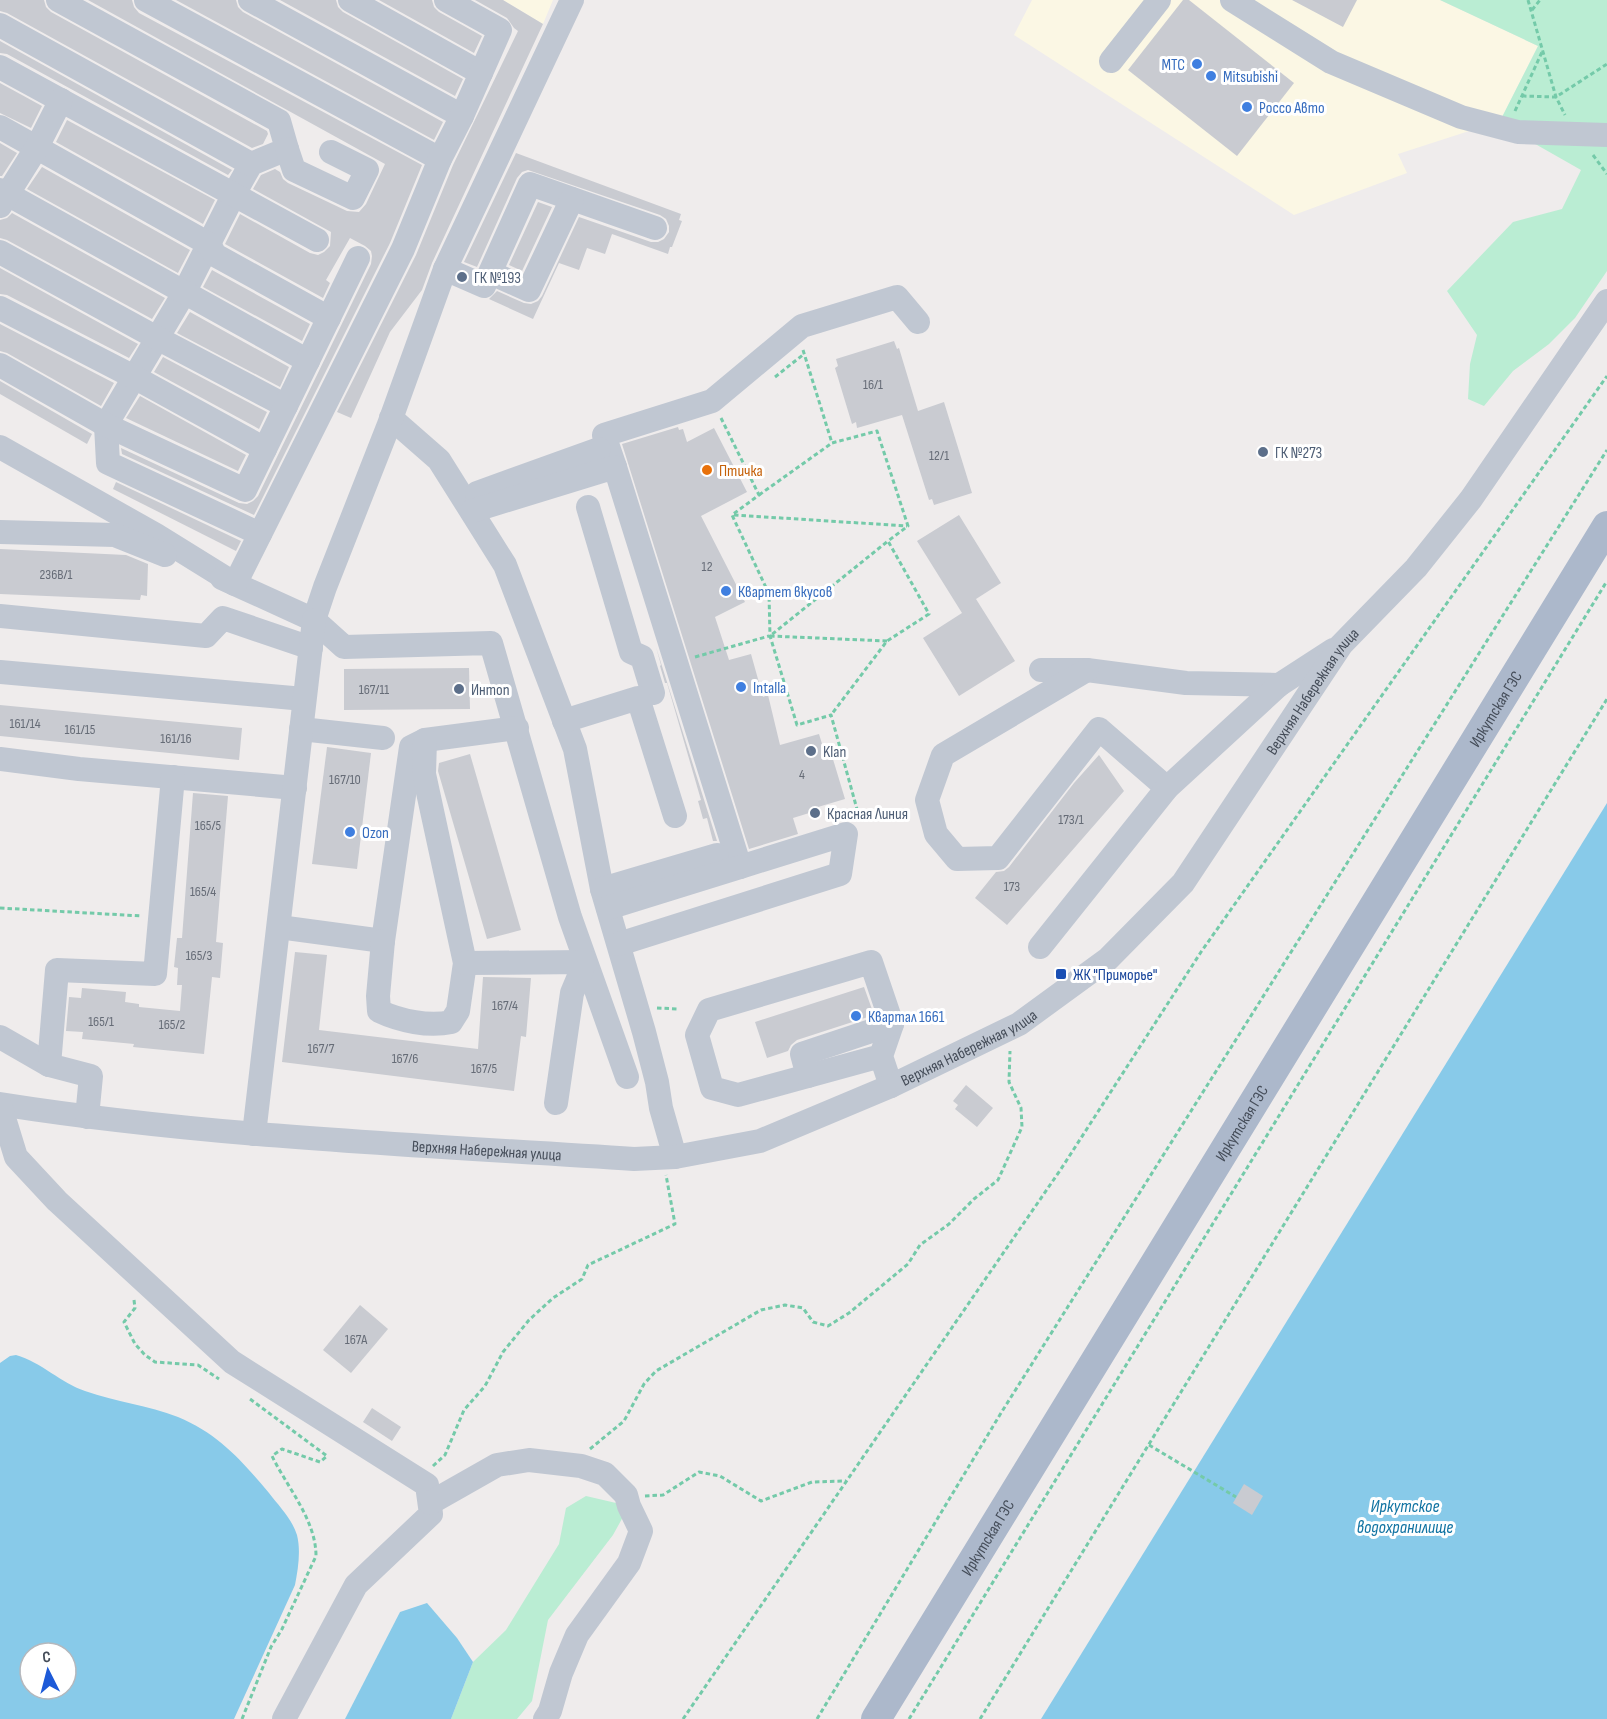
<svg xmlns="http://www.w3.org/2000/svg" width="1607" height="1719" font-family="'Sofia Sans Condensed',sans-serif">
<rect width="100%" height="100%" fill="#efecec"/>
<g fill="#fbf7e4">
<path d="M503,0H553L543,24Z"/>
<path d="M1032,0H1440L1538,46L1500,121L1398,154L1407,173L1294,215L1014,35Z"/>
</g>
<g fill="#baedd3">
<path d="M1440,0H1607V127L1500,121L1538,46Z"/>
<path d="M1530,141L1607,142V271L1575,318L1549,344L1513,371L1484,406L1468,399L1470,364L1477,335L1447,291L1513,222L1562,209L1581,170Z"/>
<path d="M586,1496L629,1506L613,1535L548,1620L532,1701L517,1719H451L473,1662L506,1630L559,1544L566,1508Z"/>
</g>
<g fill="#88cae9" fill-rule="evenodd">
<path d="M1607,803V1719H1041Z"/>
<path d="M16,1355C41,1362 61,1383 85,1391C116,1402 148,1405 178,1417C219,1434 242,1461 269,1493C279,1506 292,1519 297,1535C301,1551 298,1569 295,1585L234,1719H0V1363L10,1356ZM30,1653H66V1689H30Z"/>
<path d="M427,1603L457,1638L473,1662L451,1719H345L400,1612Z"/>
</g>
<g fill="#c9cbd1">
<path d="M0,0H44L46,7L51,12L267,131L268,134L263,144L252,148L7,13L0,11Z"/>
<path d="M88,0H132L134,7L139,13L422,165L390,243L254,515L122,454L121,448L239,503L247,504L253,501L258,496L371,264L372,256L371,251L365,246L350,238L326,280L330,283L323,298L225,244L240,214L310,253L318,255L324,252L330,246L331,232L253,189L261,175L275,169L280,172L283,179L288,183L347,211L359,212L366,204L385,164Z"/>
<path d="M176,0H236L238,7L243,12L443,122L434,140Z"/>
<path d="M280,0H336L338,7L343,12L463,79L455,96Z"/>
<path d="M379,0H432L434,7L439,12L482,36L474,53Z"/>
<path d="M475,0H503L543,24L432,263L422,290L390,332L351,418L337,412L416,255L453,165L518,31L514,28L507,18Z"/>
<path d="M1183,0H1189L1294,83L1237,156L1128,70Z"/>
<path d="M1292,0H1357L1343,27Z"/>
<path d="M0,41L232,170L228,175L7,54L0,53Z"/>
<path d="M0,83L42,106L31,128L0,113Z"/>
<path d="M67,120L215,200L203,224L56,142Z"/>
<path d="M0,143L17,153L2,176H0Z"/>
<path d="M516,153L681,214L679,220L682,221L672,247H670L668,254L612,234L605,254L587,248L579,270L559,263L533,319L489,299L497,291L524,303L531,304L538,301L542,296L579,217L651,242H658L664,239L669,232V226L666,219L660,215L528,170L522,172L517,178L477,267L464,262Z"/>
<path d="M42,167L190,250L178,273L27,189Z"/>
<path d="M538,202L552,207L522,271L509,265Z"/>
<path d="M12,213L165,298L152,319L7,240L0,238V220L7,218Z"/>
<path d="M0,268L138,344L129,358L7,295L0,294Z"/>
<path d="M212,270L310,324L302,341L203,287Z"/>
<path d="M190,312L289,367L280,387L177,333Z"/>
<path d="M0,324L114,383L101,406L7,353L0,351Z"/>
<path d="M894,341L897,349L899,348L918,411L944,402L972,493L934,505L932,499L929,500L902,415L857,428L856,422L852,424L835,368L838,366L836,359Z"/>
<path d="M163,357L267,412L259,429L154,372Z"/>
<path d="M0,381L92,434L87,444L0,394Z"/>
<path d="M140,396L246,455L238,471L126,418Z"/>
<path d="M678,427L679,430L683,429L687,442L714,428L747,492L701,516L745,602L715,617L729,660L751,654L763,697L768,695L780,745L819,734L823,747L829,746L845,799L818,807L819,810L793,818L798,834L749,849L622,444Z"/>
<path d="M116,482L241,541L236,551L113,489Z"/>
<path d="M959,515L1001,583L976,599L1015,661L959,696L923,638L962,613L917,541Z"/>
<path d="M0,549L126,555L148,564L147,596L141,595L140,600L0,594Z"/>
<path d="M656,647L717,841H713L707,818L703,819L698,801L701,800L667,683H665L660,666L661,665Z"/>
<path d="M469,668L470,709L344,710V669Z"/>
<path d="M0,705L242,728L239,760L0,736Z"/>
<path d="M327,747L371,753L357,869L312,864Z"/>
<path d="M470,754L521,930L487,939L438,771L439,763Z"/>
<path d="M1099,755L1124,791L1007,925L975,898L996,872L1004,871L1009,867L1074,783Z"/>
<path d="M193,793L228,796L216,942L223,943L220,978L212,977L204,1054L133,1047L134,1044L82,1039L83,1032L66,1031L69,997L81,998L82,988L126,992L125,1002L139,1004V1007L180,1011L182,985H177L178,968L174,967L177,938H182Z"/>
<path d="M295,952L327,955L319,1030L478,1049L483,977L531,978L526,1037L521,1036L514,1091L282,1062Z"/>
<path d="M864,987L874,1015L797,1040L791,1045L788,1051L767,1058L755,1022Z"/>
<path d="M966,1085L993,1108L977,1127L955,1109L958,1105L953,1101Z"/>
<path d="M360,1305L388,1329L351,1373L323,1350Z"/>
<path d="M372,1408L401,1427L392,1441L363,1422Z"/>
<path d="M1244,1484L1263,1496L1252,1515L1233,1503Z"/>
</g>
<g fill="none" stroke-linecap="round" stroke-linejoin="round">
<g stroke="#74caa9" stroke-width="3" stroke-dasharray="4.5 3" stroke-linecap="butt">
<path d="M1528,0L1556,97L1565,115"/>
<path d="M1532,10L1540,0"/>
<path d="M1522,96L1556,97L1607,64"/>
<path d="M1515,111L1542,52"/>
<path d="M1593,155L1607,174"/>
<path d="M803,350L832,443L877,431L908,526L888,541L929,614L887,641L831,715"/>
<path d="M775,377L804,354"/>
<path d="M721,418L759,495L732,515L769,594L770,636L797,725L831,715L860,820"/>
<path d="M759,495L832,443"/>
<path d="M734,515L907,526"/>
<path d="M887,641L770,636L888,541"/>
<path d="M695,657L769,636"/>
<path d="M0,908L142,916"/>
<path d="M657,1008L678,1009"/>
<path d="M134,1300L135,1308L124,1322L135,1344L145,1355L155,1362L198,1365L219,1379"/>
<path d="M1149,1445L1236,1497"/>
<path d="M590,1449L624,1421L644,1384L656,1371L761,1310L785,1305L803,1308L813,1322L828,1326L849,1313L908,1264L920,1245L949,1224L974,1199L998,1180L1022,1127L1021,1108L1009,1082L1010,1051"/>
<path d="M433,1466L445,1455L464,1410L485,1386L503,1352L529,1320L553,1298L582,1279L588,1265L675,1224L666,1175"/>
<path d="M645,1496L663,1495L699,1472L720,1476L761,1501L812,1482L846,1481"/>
<path d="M242,1719L271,1647L282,1629L316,1556C316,1520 287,1487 272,1456L282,1449L320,1462L327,1456L250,1399"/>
<path d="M683,1719L1061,1169L1201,952L1607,376"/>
<path d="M817,1719L1001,1413L1607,450"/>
<path d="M909,1719L1607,581"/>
<path d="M980,1719L1607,699"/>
</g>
<g stroke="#c0c7d2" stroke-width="24">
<path d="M58,0L279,121L287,149L251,164L234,194L184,293L106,425L108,463L260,534"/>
<path d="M146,0L440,159"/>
<path d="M250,0L462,116"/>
<path d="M350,0L481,73"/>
<path d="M1232,0L1331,62L1461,117L1518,132L1607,135"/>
<path d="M0,25L251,164"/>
<path d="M1111,61L1159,0"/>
<path d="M0,67L317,240"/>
<path d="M0,127L209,244L215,255L329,318"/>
<path d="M287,149L294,170L353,198L367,170L331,152"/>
<path d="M0,190L308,361"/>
<path d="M0,206L37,147L61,100"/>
<path d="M0,252L157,338L286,406"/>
<path d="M445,269L484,286L530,184L655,228"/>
<path d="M491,273L529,290L572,199"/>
<path d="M0,308L134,377L265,449"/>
<path d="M0,365L106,425L245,490L358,258"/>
<path d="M391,418L439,460L505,565L575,749L602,889L644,1032L657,1082L661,1108L675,1157"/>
<path d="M0,447L156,535L235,584L314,620L325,587L388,427L445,269L572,0"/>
<path d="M615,467L604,435L712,401L802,326L897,297L918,322"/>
<path d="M477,493L599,449"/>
<path d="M588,507L631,652L642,657L653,693"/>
<path d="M472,511L615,467L740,867L846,834L840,874L619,944"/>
<path d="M0,532L115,535L165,555"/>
<path d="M222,578L235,584L403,249L440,159L462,116L500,30L446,0"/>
<path d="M0,616L206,636L223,618L311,648"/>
<path d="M314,620L344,647L491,643L570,917L627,1077"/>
<path d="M1041,670H1087L1186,683L1279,685"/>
<path d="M1087,670L943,755L927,800L936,834L957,859L998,858L1099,729L1167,788"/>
<path d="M0,672L304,699"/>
<path d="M564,721L638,698L675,816"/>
<path d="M301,729L383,738"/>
<path d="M0,759L79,769L295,788"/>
<path d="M602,889L717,855"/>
<path d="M608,908L740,867"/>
<path d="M279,927L383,941L411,747L425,740L517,728"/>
<path d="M383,941L378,996L379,1011C400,1021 429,1027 451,1022L458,1011L465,963L424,774L425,740"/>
<path d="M1040,947L1167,788L1279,685L1333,650"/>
<path d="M465,963L585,962L572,993L556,1103"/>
<path d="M0,1037L49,1065"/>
<path d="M881,1056L738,1095L712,1088L697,1035L709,1010L871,962L892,1024L881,1056L891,1086"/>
<path d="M808,1076L802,1054L892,1024"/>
<path id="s1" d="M0,1104C209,1137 422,1145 634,1159L675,1157L760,1141L891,1086L1019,1024L1108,959L1183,883L1341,645L1416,568L1471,499L1607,301"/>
<path d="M0,1105L16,1157L57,1201L232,1362L427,1485L431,1514L356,1585L284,1719"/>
<path d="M87,1117L91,1076L49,1065L57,970L155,974L173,777"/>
<path d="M254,1134L314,620"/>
<path d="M430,1503L497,1465L529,1460L581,1466L605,1474L626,1495L629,1506L641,1531L629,1563L577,1635L561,1673L550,1711L545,1719"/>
</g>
<path stroke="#acb8cb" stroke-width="30" id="s2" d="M876,1719L1607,526"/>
</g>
<g fill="#3f7fe0" stroke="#fff" stroke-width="2">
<circle cx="1197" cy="64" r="6"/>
<circle cx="1211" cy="76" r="6"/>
<circle cx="1247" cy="107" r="6"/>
<circle cx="726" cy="591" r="6"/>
<circle cx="741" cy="687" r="6"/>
<circle cx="350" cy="832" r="6"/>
<circle cx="856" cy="1016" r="6"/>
</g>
<g fill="#5c6f8a" stroke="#fff" stroke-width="2">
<circle cx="462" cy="277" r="6"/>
<circle cx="1263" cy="452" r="6"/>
<circle cx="459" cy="689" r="6"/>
<circle cx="811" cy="751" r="6"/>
<circle cx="815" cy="813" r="6"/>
</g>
<circle fill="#e8710a" stroke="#fff" stroke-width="2" cx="707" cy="470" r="6"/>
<rect fill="#1a4fb4" stroke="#fff" stroke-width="2" x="1055" y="968" width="12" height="12" rx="3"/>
<g text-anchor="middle" stroke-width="6" stroke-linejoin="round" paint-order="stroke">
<g font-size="14" fill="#666c77">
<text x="873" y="389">16/1</text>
<text x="939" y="460">12/1</text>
<text x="707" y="571">12</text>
<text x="56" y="579">236В/1</text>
<text x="374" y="694">167/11</text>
<text x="25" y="728">161/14</text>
<text x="80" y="734">161/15</text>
<text x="176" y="743">161/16</text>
<text x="802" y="779">4</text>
<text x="345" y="784">167/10</text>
<text x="1071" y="824">173/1</text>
<text x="208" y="830">165/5</text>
<text x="1012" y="891">173</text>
<text x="203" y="896">165/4</text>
<text x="199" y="960">165/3</text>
<text x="505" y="1010">167/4</text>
<text x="101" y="1026">165/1</text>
<text x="172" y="1029">165/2</text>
<text x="321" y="1053">167/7</text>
<text x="405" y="1063">167/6</text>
<text x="484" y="1073">167/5</text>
<text x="356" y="1344">167А</text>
</g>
<g font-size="16" fill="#366cbe" stroke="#fff" text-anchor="start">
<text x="1185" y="70" text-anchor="end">МТС</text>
<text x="1223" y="82">Mitsubishi</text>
<text x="1259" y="113">Россо Авто</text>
<text x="738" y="597">Квартет вкусов</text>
<text x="753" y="693">Intalla</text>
<text x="362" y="838">Ozon</text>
<text x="868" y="1022">Квартал 1661</text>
</g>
<g font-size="16" fill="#4e5e75" stroke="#fff" text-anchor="start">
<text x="474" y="283">ГК №193</text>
<text x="1275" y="458">ГК №273</text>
<text x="471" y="695">Интоп</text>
<text x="823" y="757">Klan</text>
<text x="827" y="819">Красная Линия</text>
</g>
<g font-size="16" fill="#c56008" stroke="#fff" text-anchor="start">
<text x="719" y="476">Птичка</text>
</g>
<g font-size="16" fill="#454d59" stroke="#fff">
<text dy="6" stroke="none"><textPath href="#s1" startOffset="1497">Верхняя Набережная улица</textPath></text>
<text dy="6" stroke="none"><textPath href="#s2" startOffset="1185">Иркутская ГЭС</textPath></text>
<text dy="6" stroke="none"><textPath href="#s1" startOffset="993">Верхняя Набережная улица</textPath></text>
<text dy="6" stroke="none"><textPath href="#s2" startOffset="699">Иркутская ГЭС</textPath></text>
<text dy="6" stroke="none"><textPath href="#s1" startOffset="489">Верхняя Набережная улица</textPath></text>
<text dy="6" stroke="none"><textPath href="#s2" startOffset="213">Иркутская ГЭС</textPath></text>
</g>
<g font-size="16" fill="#164399" stroke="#fff" text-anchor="start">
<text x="1073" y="980">ЖК "Приморье"</text>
</g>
<g font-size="18" font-style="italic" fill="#1073a2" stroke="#fff">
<text x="1405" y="1512">Иркутское<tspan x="1405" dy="21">водохранилище</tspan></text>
</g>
</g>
<g transform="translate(48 1671) rotate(354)"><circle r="28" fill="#ffffff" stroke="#b5b8bd" stroke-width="1.5"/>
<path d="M0-4.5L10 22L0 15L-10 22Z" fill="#1d5ad8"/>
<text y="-9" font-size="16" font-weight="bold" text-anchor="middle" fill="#454d59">С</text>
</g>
</svg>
